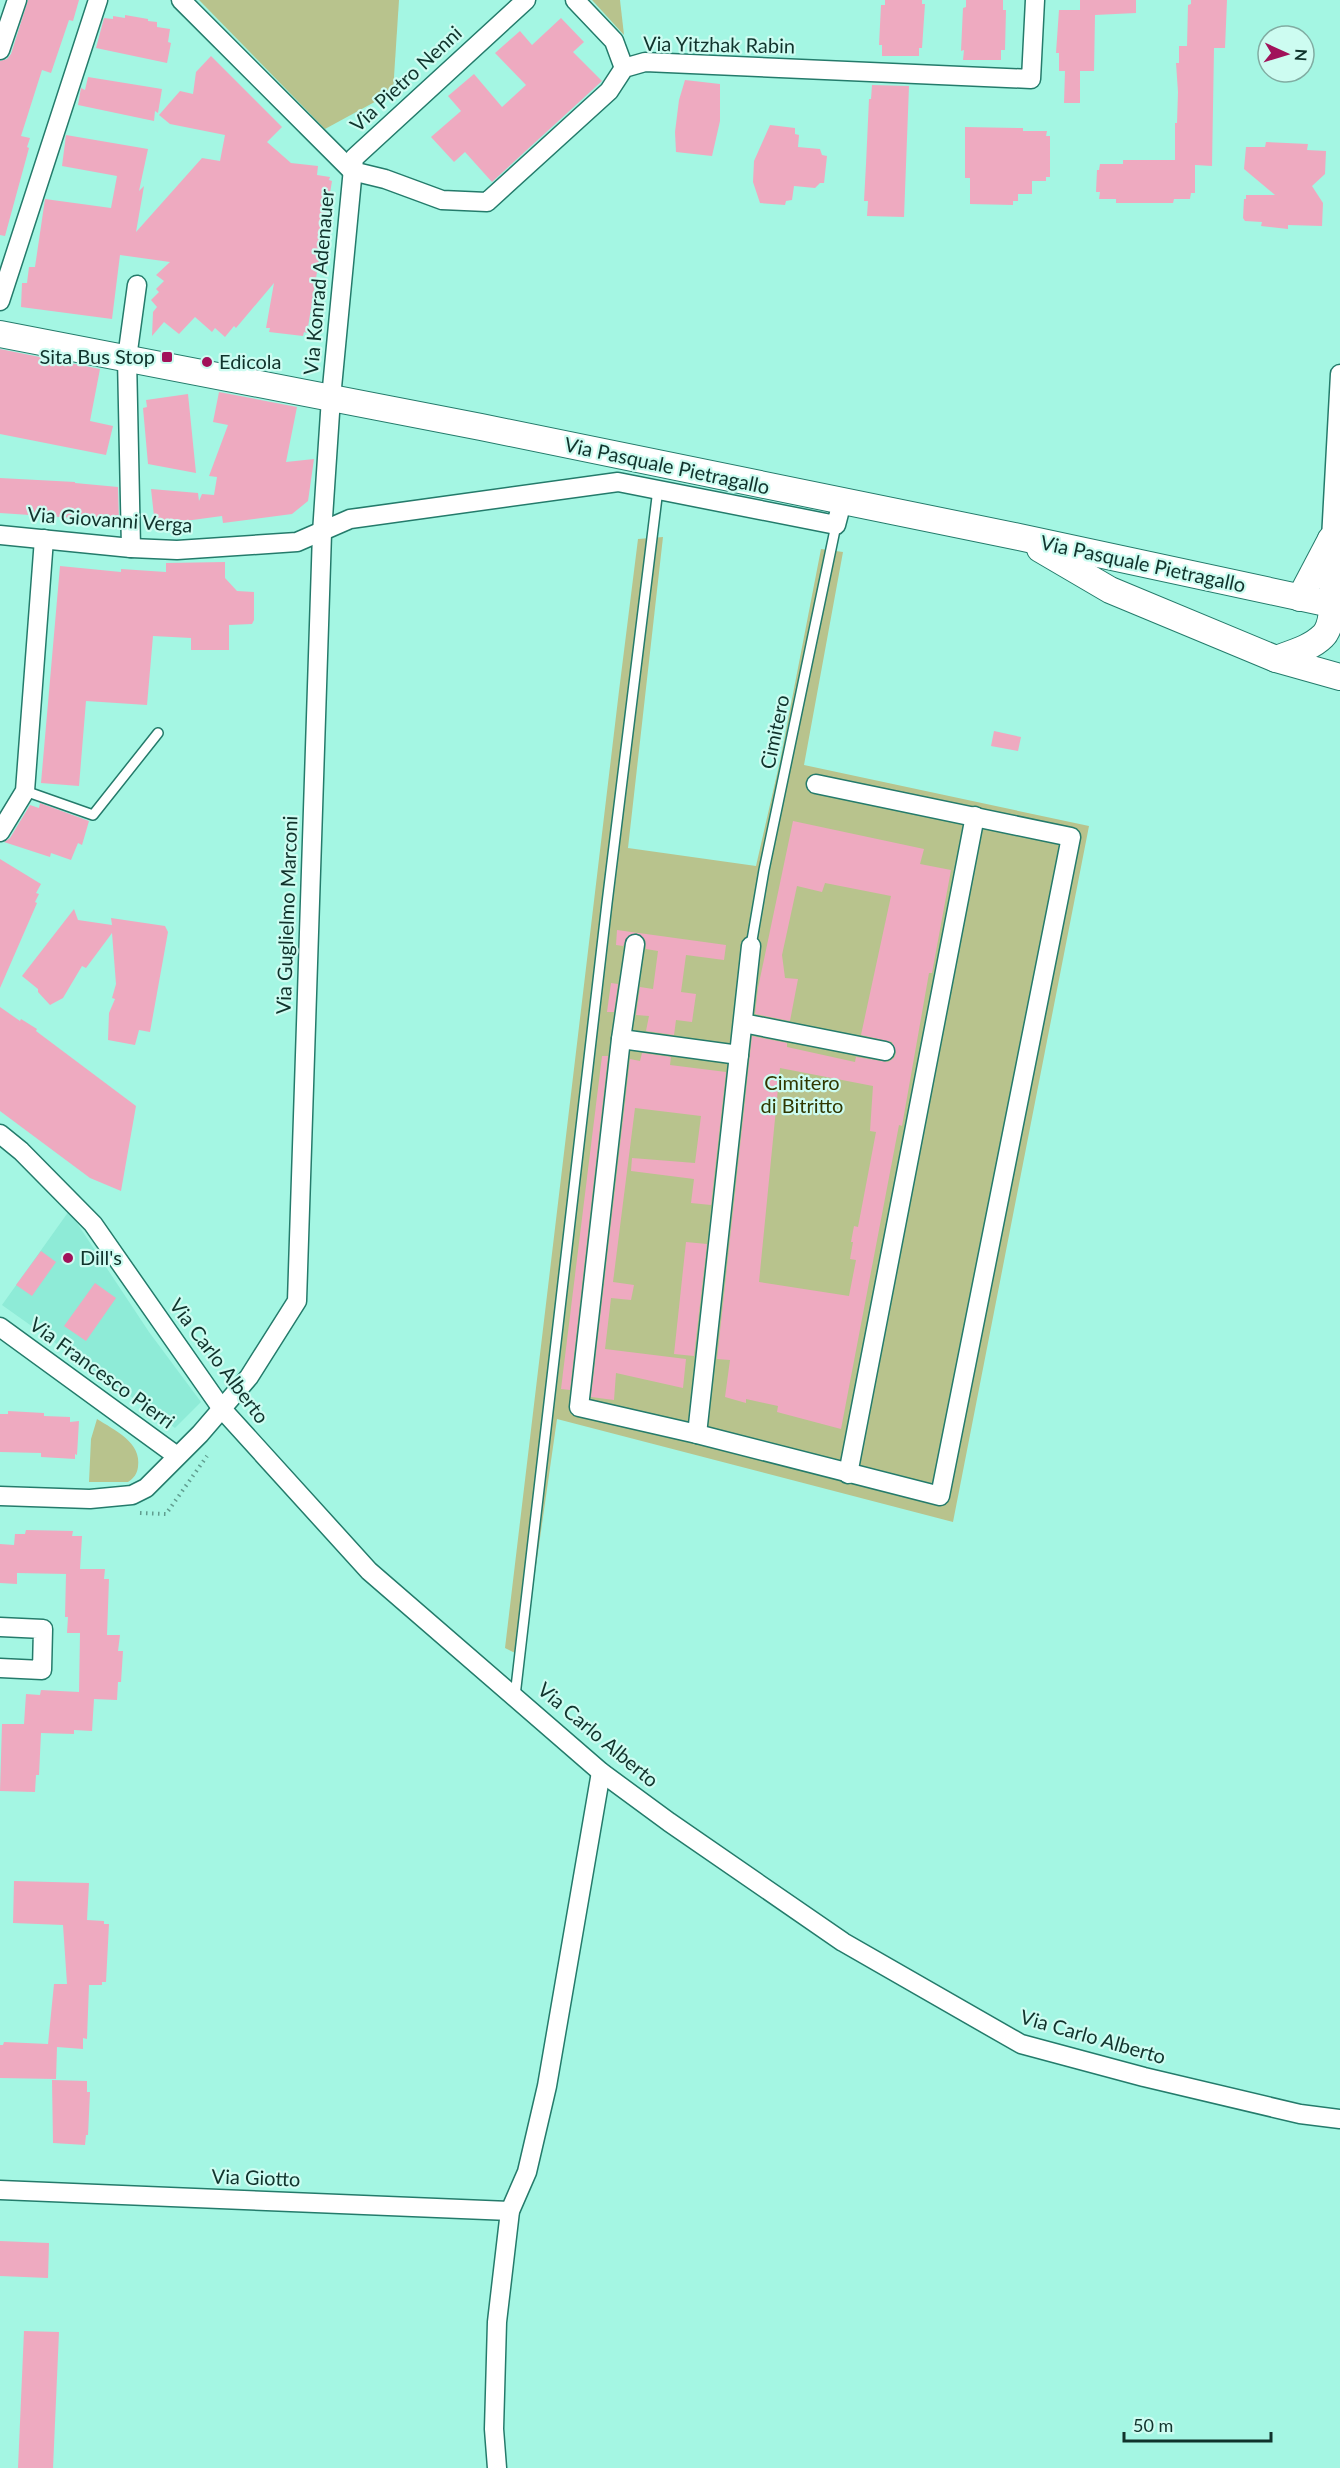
<svg xmlns="http://www.w3.org/2000/svg" width="1340" height="2468" font-family="Lato,sans-serif">
<rect width="100%" height="100%" fill="#a4f6e3"/>
<path fill="#8eebd7" d="M69,1211L149,1332L201,1402L175,1428L2,1305Z"/>
<g fill="#b8c38d">
<path d="M199,0H399L393,92L325,129Z"/>
<path d="M592,0H620L624,35Z"/>
<path d="M663,537L628,848L756,866L780,761L821,549L843,552L804,765L1089,826L953,1522L557,1419L523,1657L505,1648L619,691L638,539Z"/>
<path d="M97,1419C114,1430 142,1442 138,1467C137,1474 134,1478 128,1482H89L91,1439Z"/>
</g>
<g fill="#eeaac0" fill-rule="evenodd">
<path d="M28,0H79L73,21L69,20L51,73L42,70L21,136L30,138L27,147L29,148L5,236L0,235V61L7,59L11,54Z"/>
<path d="M885,0H922V4H925L922,48H919V56H882V45H879L881,5H885Z"/>
<path d="M966,0H1003V10H1006L1005,50H1001V60H963L964,50L961,51L963,8L966,7Z"/>
<path d="M1080,0H1136V13L1095,15L1094,71H1080V103H1064L1065,71H1059V53H1056L1059,10H1080Z"/>
<path d="M1191,0H1227L1225,48H1214L1212,166L1195,165V193H1191L1190,199H1174L1173,203H1116V199H1099L1100,192H1096L1097,170H1099L1100,164H1123V160H1175V123H1177L1178,92L1176,63H1179V46H1187L1188,5L1191,4Z"/>
<path d="M125,15L148,19V21L157,22V27L170,29L168,42L171,43L167,63L96,48L104,18L113,19V16L125,18Z"/>
<path d="M561,18L584,42L573,52L602,81L492,182L465,152L454,162L431,137L461,111L448,96L474,74L502,107L526,85L495,53L520,31L532,45Z"/>
<path d="M211,56L282,127L267,142L291,163L318,166L317,175L330,177L329,180L332,181L307,333L304,332L303,336L269,332L270,328H266L274,283L236,328L234,326L225,337L215,328L212,332L195,317L179,334L164,322L152,336L153,312L157,307L151,300L159,292L156,289L164,281L156,275L170,262L120,255L112,319L21,307L22,283H27L29,267H35L45,199L111,208L117,176L62,166L66,135L148,149L139,191L144,186L136,232L202,158L220,161L225,135L170,124L159,115L180,91L193,94L196,72Z"/>
<path d="M88,77L162,89L158,113L155,111L154,121L78,105L81,88L85,90Z"/>
<path d="M685,80L720,84V121L712,156L676,152L675,132L679,100Z"/>
<path d="M872,85L909,86L904,217L867,216L868,201H864L866,164L869,99H871Z"/>
<path d="M770,125L795,128V134L799,135L798,147L820,149L822,155L827,156L824,183H820L815,188L794,186L792,200L786,201L785,205L760,203L753,182L754,161Z"/>
<path d="M965,127L1023,128V131H1047L1046,136H1050V177H1046V181H1032V194H1018V201H1013V205L970,204V178H965Z"/>
<path d="M1266,142L1308,144L1307,150L1326,151L1325,174L1312,186L1323,203L1322,226L1288,225V229L1261,226L1262,222L1245,221L1243,218L1244,199H1246V195H1275L1244,169L1246,147H1265Z"/>
<path d="M0,349L100,369L90,421L113,426L106,455L0,434Z"/>
<path d="M219,392L297,407L286,462L314,459L308,501L292,514L223,523L222,516L155,525L151,489L198,493L199,501L202,494L214,495L217,477L209,476L228,425L213,422Z"/>
<path d="M188,394L196,473L148,464L143,408L147,407L146,400Z"/>
<path d="M0,478L75,482V483L118,487L119,521L0,513Z"/>
<path d="M225,562V578L237,591L254,592V620L252,624L229,625V650H191V638L153,636L147,705L86,701L79,786L41,783L60,566L121,572V569L166,572V563Z"/>
<path d="M994,731L1021,737L1018,751L991,746Z"/>
<path d="M40,803L89,821L82,845L78,843L71,860L51,853L50,857L4,842L10,838L30,805L39,808Z"/>
<path d="M793,821L924,849L920,864L951,870L932,973H929L902,1126L899,1125L841,1429L777,1412L778,1406L746,1399V1403L725,1397L730,1360L717,1359L752,1036L787,1043V1047L855,1062L856,1057L888,1062L894,1058L896,1053L892,1042L861,1035L891,896L825,883L822,892L797,886L782,955L785,978L798,979L790,1021L755,1014L758,988ZM780,1068L873,1086L870,1131L876,1132L858,1227L854,1226L851,1242H853L850,1259L856,1260L849,1296L759,1282Z"/>
<path d="M0,859L41,884L36,893L39,894L35,902L37,903L0,988Z"/>
<path d="M74,909L78,920L112,925L111,918L165,926L168,932L150,1032L139,1030L135,1045L108,1040L109,1013L115,999L112,998L116,984L112,933L86,968L82,966L63,998L50,1005L38,992V989L22,976Z"/>
<path d="M617,930L726,945L724,960L686,955L681,992L696,994L692,1022L676,1020L674,1035L646,1031L649,1016L636,1015L640,987L653,989L658,951L646,949L645,939L636,933L627,937L623,946L616,945Z"/>
<path d="M611,983L618,984L614,1012H607Z"/>
<path d="M0,1007L20,1021L21,1019L37,1029L36,1031L136,1106L121,1191L90,1178L0,1111Z"/>
<path d="M642,1053L671,1057L670,1065L726,1072L711,1205L691,1203L694,1179L631,1171L632,1158L695,1163L701,1116L635,1108L613,1282L634,1285L631,1300L611,1298L605,1349L686,1359L683,1388L616,1373L614,1400L591,1397L630,1059L640,1061Z"/>
<path d="M602,1056H608L570,1390L561,1389Z"/>
<path d="M686,1242L707,1244L694,1356L674,1354Z"/>
<path d="M41,1251L56,1262L32,1296L16,1285Z"/>
<path d="M95,1283L116,1298L86,1341L64,1326Z"/>
<path d="M8,1411L44,1413V1416L70,1417V1422L79,1421L77,1455L75,1454V1459L41,1457V1453L0,1452V1414H8Z"/>
<path d="M26,1530L73,1531L72,1536H82L80,1569H105L104,1579H109L107,1635H120L118,1651H123L121,1682H118L117,1700L94,1699L92,1731L74,1730V1734L41,1733L39,1775H36L35,1792L0,1791L2,1724H24L26,1694L40,1695L41,1690L79,1692L80,1633H67L68,1617H65L66,1574L17,1573V1584L0,1583V1544L14,1545L15,1534H25Z"/>
<path d="M14,1881L89,1883L87,1920L104,1921V1924H109L106,1982H102V1985H89L87,2039L83,2038V2049L57,2047L56,2079L0,2078V2045H3L4,2042L48,2044L54,1984H67L63,1925L13,1923Z"/>
<path d="M52,2080L87,2081V2092H90L88,2135H86L85,2145L53,2143Z"/>
<path d="M0,2241L49,2243L48,2278L0,2276Z"/>
<path d="M24,2331L59,2332L53,2468H18Z"/>
</g>
<g fill="none" stroke-linecap="round" stroke-linejoin="round">
<defs>
<g id="lane">
<path d="M25,791L93,815L158,733"/>
<path d="M751,946L764,870L836,525"/>
<path d="M515,1696L607,903L658,489"/>
</g>
<g id="street">
<path d="M181,0L352,171"/>
<path d="M575,0L614,41L624,68"/>
<path d="M0,50L17,0"/>
<path d="M352,171L385,179L442,200L487,202L609,91L624,68L645,62L1031,79L1035,0"/>
<path d="M0,301L98,0"/>
<path d="M0,535L131,548L177,550L297,542L350,519L618,482L836,525L842,502"/>
<path d="M1331,539L1340,374"/>
<path d="M131,548L127,358L137,285"/>
<path d="M0,832L25,791L44,539"/>
<path d="M635,944L621,1039L579,1407L697,1434L940,1496L1071,837L816,784"/>
<path d="M743,1023L885,1051"/>
<path d="M621,1039L739,1055"/>
<path d="M0,1134L21,1151L93,1224L222,1409L369,1571L601,1772L669,1822L843,1942L1021,2044L1144,2077L1300,2114L1340,2119"/>
<path d="M0,1327L177,1456"/>
<path d="M697,1434L751,946"/>
<path d="M848,1474L975,816"/>
<path d="M0,1496L90,1499L132,1495L146,1488L200,1434L249,1377L297,1301L322,533L331,398L354,158L526,0"/>
<path d="M0,1627L43,1629L42,1670L0,1668"/>
<path d="M0,2190L510,2211"/>
<path d="M497,2468L494,2429L497,2322L510,2211L527,2172L547,2086L601,1772"/>
</g>
<g id="secondary">
<path d="M0,334L481,427L1019,537L1340,606"/>
<path d="M1040,549L1110,590L1276,659L1340,677"/>
<path d="M1300,598L1330,541"/>
<path d="M1276,659C1292,653 1311,648 1323,636C1338,622 1332,560 1331,539"/>
</g>
</defs>
<use href="#lane" stroke="#247b6b" stroke-width="12"/>
<use href="#street" stroke="#247b6b" stroke-width="21"/>
<use href="#secondary" stroke="#247b6b" stroke-width="28"/>
<path stroke="#609d8f" stroke-width="4" stroke-dasharray="1.5 4.5" stroke-linecap="butt" d="M140,1513L166,1514L207,1456"/>
<use href="#lane" stroke="#fff" stroke-width="9"/>
<use href="#street" stroke="#fff" stroke-width="18"/>
<use href="#secondary" stroke="#fff" stroke-width="26"/>
</g>
<g fill="#a1125a" stroke="#cdfcf1" stroke-width="2">
<rect x="161" y="351" width="12" height="12" rx="3"/>
<circle cx="207" cy="362" r="6"/>
<circle cx="68" cy="1258" r="6"/>
</g>
<g text-anchor="middle" stroke-width="4.5" stroke-linejoin="round" paint-order="stroke">
<g font-size="20" fill="#10332c" stroke="#cdfcf1">
<text transform="translate(719 45) rotate(1)" y="7">Via Yitzhak Rabin</text>
<text transform="translate(406 79) rotate(-43)" y="7">Via Pietro Nenni</text>
<text transform="translate(319 282) rotate(-85)" y="7">Via Konrad Adenauer</text>
<text transform="translate(667 466) rotate(12)" y="7">Via Pasquale Pietragallo</text>
<text transform="translate(110 520) rotate(4)" y="7">Via Giovanni Verga</text>
<text transform="translate(1143 564) rotate(12)" y="7">Via Pasquale Pietragallo</text>
<text transform="translate(775 732) rotate(-78)" y="7">Cimitero</text>
<text transform="translate(287 915) rotate(-88)" y="7">Via Guglielmo Marconi</text>
<text transform="translate(219 1361) rotate(53)" y="7">Via Carlo Alberto</text>
<text transform="translate(102 1373) rotate(36)" y="7">Via Francesco Pierri</text>
<text transform="translate(598 1735) rotate(40)" y="7">Via Carlo Alberto</text>
<text transform="translate(1093 2037) rotate(16)" y="7">Via Carlo Alberto</text>
<text transform="translate(256 2178) rotate(2)" y="7">Via Giotto</text>
</g>
<g font-size="20" fill="#10332c" stroke="#cdfcf1" text-anchor="start">
<text x="155" y="364" text-anchor="end">Sita Bus Stop</text>
<text x="219" y="369">Edicola</text>
<text x="80" y="1265">Dill's</text>
</g>
<g font-size="20" fill="#303700" stroke="#cdfcf1">
<text x="802" y="1090">Cimitero<tspan x="802" dy="23">di Bitritto</tspan></text>
</g>
</g>
<g transform="translate(1286 54) rotate(94)"><circle r="28" fill="#cdfcf1" stroke="#81aca2" stroke-width="1.5"/>
<path d="M0-4.5L10 22L0 15L-10 22Z" fill="#a1125a"/>
<text y="-9" font-size="16" font-weight="bold" text-anchor="middle" fill="#10332c">N</text>
</g>
<path d="M1124 2432v9h147v-9" fill="none" stroke="#10332c" stroke-width="3"/>
<text x="1133" y="2432" font-size="18" fill="#10332c" stroke="#cdfcf1" stroke-width="4.5" paint-order="stroke">50 m</text>
</svg>
